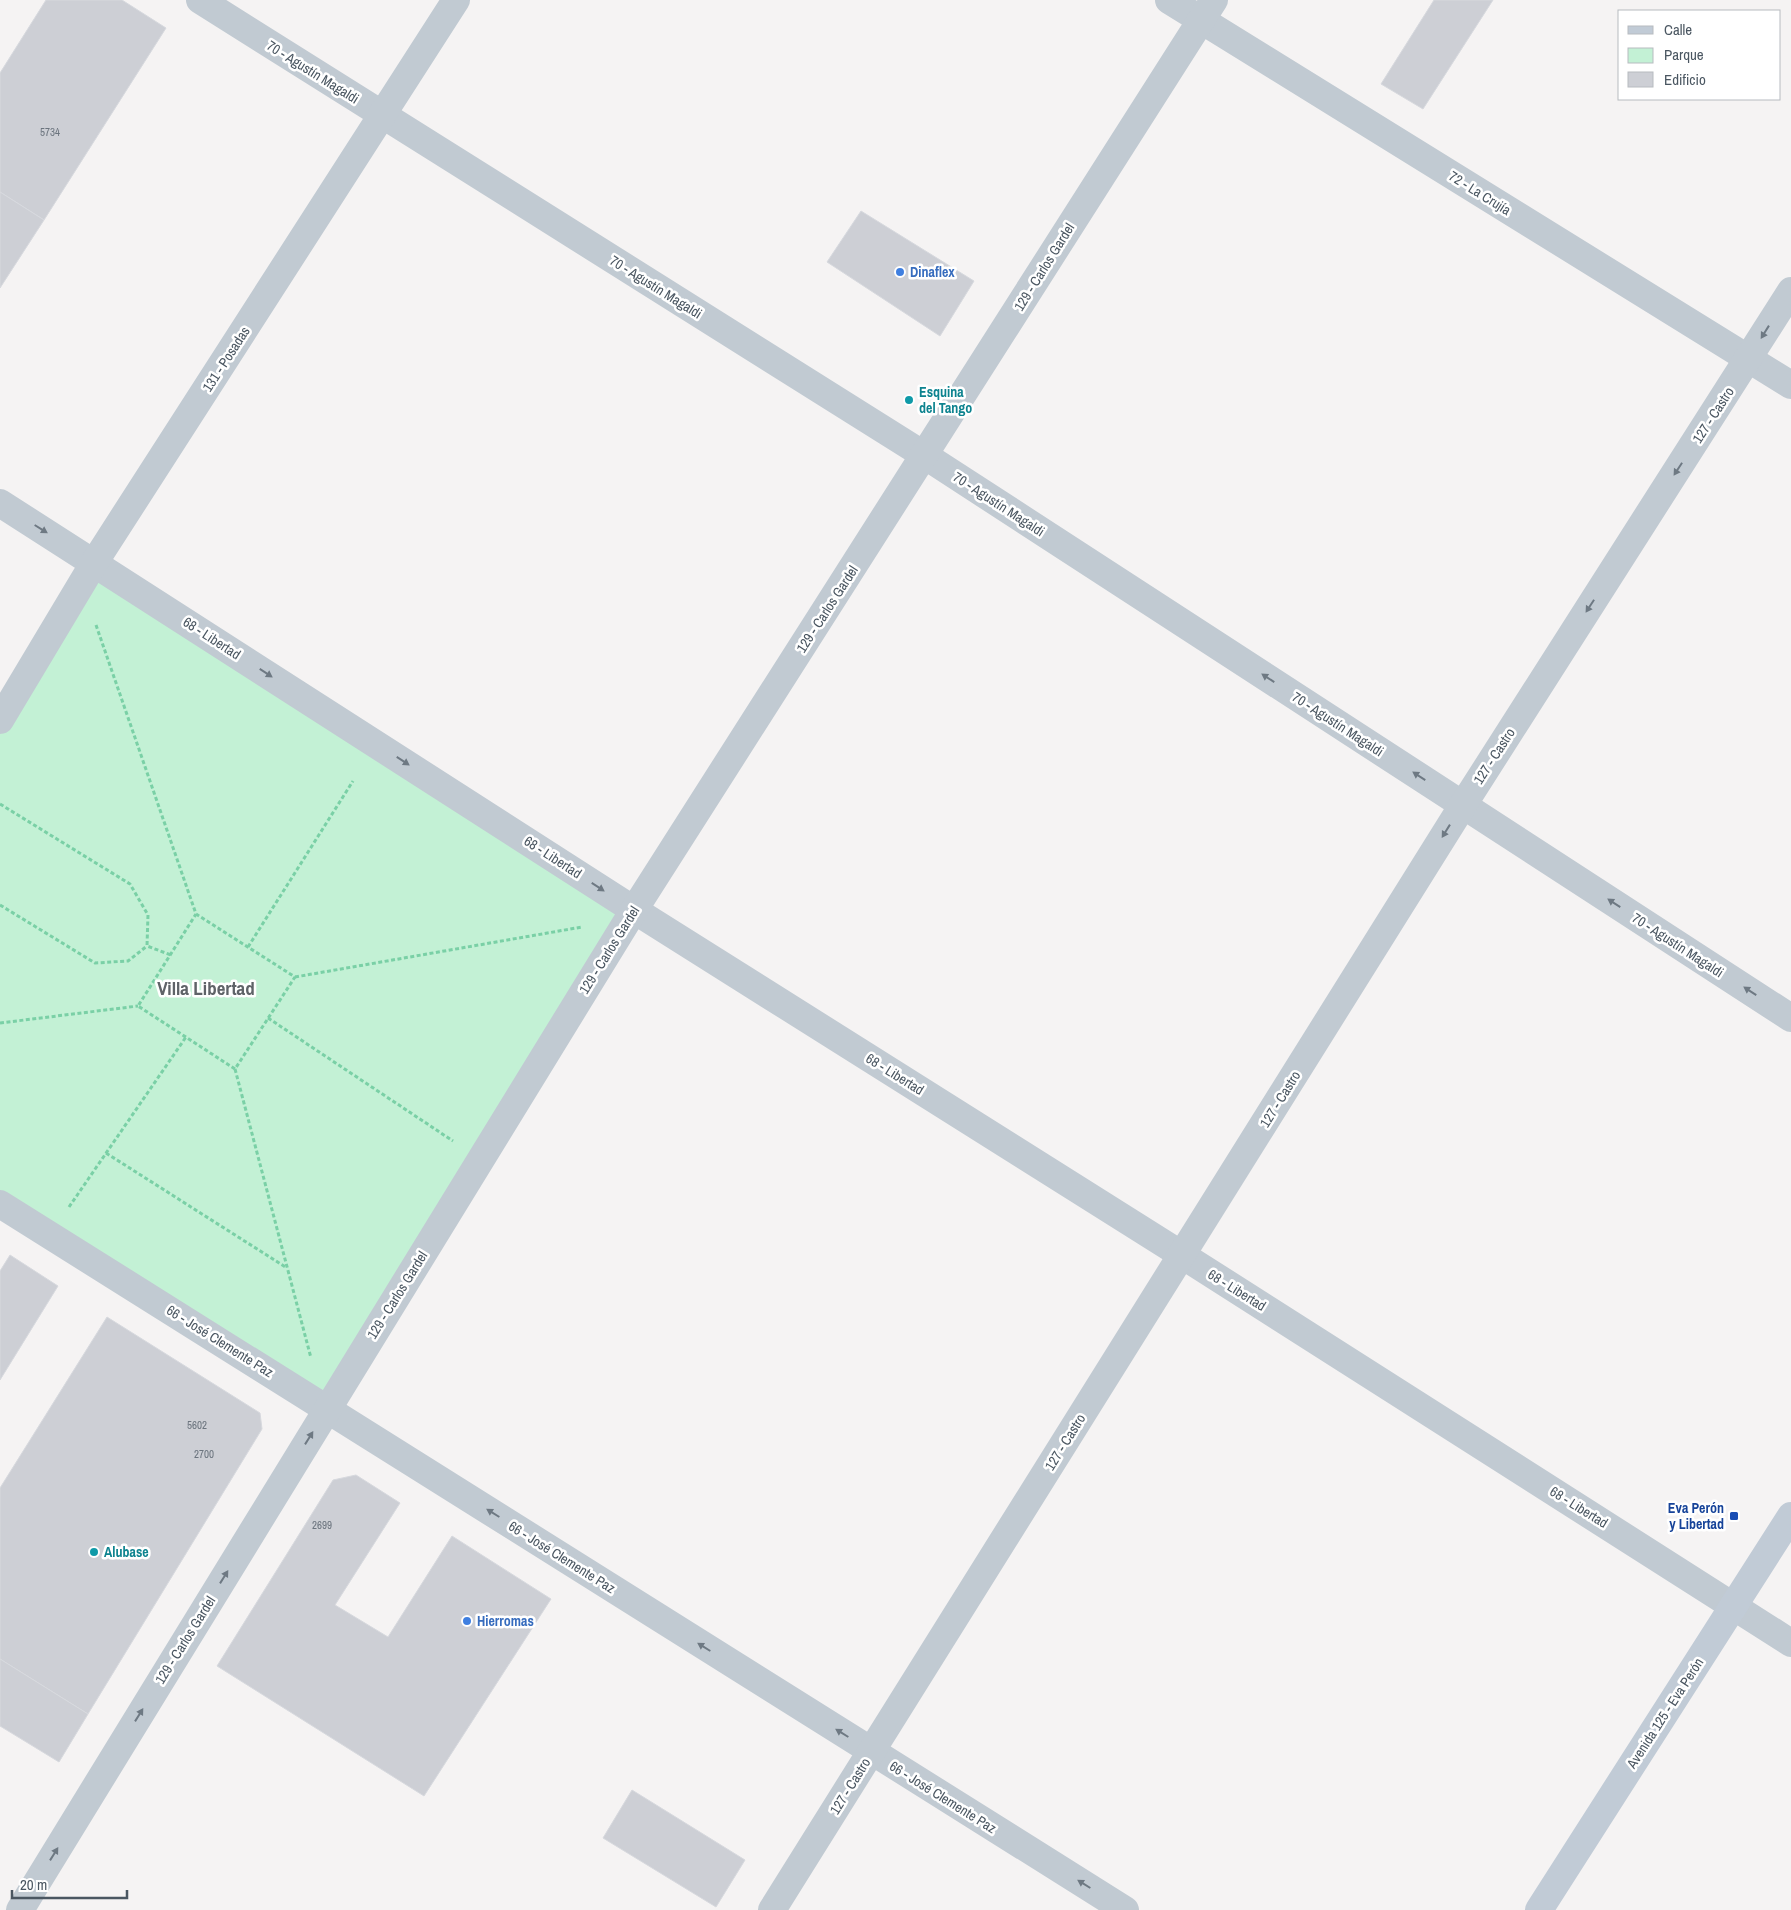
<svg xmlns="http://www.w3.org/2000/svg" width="1791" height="1910" font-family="'Archivo Narrow',sans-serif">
<rect width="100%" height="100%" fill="#f5f3f3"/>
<path fill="#c3f1d5" d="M94,563L634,910L327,1409L0,1204V720Z"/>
<g fill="#cdcfd5" stroke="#d7d9de">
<path d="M46,0H122L166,28L44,220L0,192V73Z"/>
<path d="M1434,0H1493L1423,109L1381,84Z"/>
<path d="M0,192L44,220L0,288Z"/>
<path d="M861,211L974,281L940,336L827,262Z"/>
<path d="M10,1255L58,1286L0,1380V1271Z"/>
<path d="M107,1317L260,1413L262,1429L88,1714L0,1659V1488Z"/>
<path d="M356,1475L400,1503L335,1605L388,1637L452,1536L551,1599L424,1796L217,1666L333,1480Z"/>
<path d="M0,1659L88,1714L59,1762L0,1726Z"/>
<path d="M632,1790L745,1860L716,1907L603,1838Z"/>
</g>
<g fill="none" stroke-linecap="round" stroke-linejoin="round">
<g stroke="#7ad0a6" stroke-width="3" stroke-dasharray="4 2.5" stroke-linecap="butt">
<path d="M96,625L196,914L295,977L235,1069L138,1006L196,914"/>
<path d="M0,804L130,884L148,915L147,946L171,955"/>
<path d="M0,905L95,963L128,961L147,946"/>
<path d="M248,947L353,781"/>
<path d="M295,977L582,927"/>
<path d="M268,1018L453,1141"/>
<path d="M0,1023L138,1006"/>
<path d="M235,1069L311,1358"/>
<path d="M106,1153L287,1268"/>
<path d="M69,1207L186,1037"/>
</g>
<g stroke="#c1cad2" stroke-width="28">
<path d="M200,0L924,455L1791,1018"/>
<path d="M1169,0L1791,385"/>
<path d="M0,503L634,910L1182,1255L1791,1643"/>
<path d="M0,720L94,563L456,0"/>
<path d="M0,1204L1125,1910"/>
<path d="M20,1910L634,910L1214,0"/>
<path d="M772,1910L1463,805L1791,291"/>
</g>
<path stroke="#c1cbd6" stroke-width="28" d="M1539,1910L1791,1516"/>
</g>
<defs><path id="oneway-solid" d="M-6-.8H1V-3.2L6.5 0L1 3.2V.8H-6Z" transform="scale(1.25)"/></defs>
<g fill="#6e7983">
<use href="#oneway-solid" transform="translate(1765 332) rotate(122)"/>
<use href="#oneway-solid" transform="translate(1678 469) rotate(123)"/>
<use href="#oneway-solid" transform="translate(41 529) rotate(32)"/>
<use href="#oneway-solid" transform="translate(1590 606) rotate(123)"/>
<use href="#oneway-solid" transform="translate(266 673) rotate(33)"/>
<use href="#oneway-solid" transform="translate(1268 678) rotate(-147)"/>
<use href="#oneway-solid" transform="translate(403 761) rotate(33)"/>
<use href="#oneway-solid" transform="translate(1419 776) rotate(-147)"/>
<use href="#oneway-solid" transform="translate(1446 831) rotate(122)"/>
<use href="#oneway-solid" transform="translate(598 887) rotate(33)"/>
<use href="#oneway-solid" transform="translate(1614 903) rotate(-147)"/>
<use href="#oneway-solid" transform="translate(1750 991) rotate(-147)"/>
<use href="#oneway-solid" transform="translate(309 1438) rotate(-58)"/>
<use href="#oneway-solid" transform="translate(493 1513) rotate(-148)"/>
<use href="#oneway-solid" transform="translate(224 1577) rotate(-58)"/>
<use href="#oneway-solid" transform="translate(704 1647) rotate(-148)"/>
<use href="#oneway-solid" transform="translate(139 1715) rotate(-58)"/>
<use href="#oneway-solid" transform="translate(842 1733) rotate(-148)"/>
<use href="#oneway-solid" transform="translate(54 1854) rotate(-58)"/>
<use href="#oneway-solid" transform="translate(1084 1884) rotate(-148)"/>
</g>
<g fill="#3f7fe0" stroke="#fff" stroke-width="2">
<circle cx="900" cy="272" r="5"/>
<circle cx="467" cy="1621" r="5"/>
</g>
<g fill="#0f9aa8" stroke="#fff" stroke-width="2">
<circle cx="909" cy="400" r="5"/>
<circle cx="94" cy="1552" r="5"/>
</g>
<rect fill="#1a4fb4" stroke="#fff" stroke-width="2" x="1729" y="1511" width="10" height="10" rx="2.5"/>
<g text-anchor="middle" stroke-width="5" stroke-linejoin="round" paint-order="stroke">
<g font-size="11" fill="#6b747e">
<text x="50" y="136">5734</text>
<text x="197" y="1429">5602</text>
<text x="204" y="1458">2700</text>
<text x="322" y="1529">2699</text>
</g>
<g font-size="14" fill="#4a5661" stroke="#fff">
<text transform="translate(313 72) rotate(32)" y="5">70 - Agustín Magaldi</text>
<text transform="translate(1480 193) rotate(32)" y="5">72 - La Crujía</text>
<text transform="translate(1044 267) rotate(-58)" y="5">129 - Carlos Gardel</text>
<text transform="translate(656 287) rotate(32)" y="5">70 - Agustín Magaldi</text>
<text transform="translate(226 359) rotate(-57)" y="5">131 - Posadas</text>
<text transform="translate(1713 415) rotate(-57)" y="5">127 - Castro</text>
<text transform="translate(999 504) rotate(33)" y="5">70 - Agustín Magaldi</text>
<text transform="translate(827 609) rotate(-57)" y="5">129 - Carlos Gardel</text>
<text transform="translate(212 638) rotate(33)" y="5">68 - Libertad</text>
<text transform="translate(1338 724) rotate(33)" y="5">70 - Agustín Magaldi</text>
<text transform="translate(1494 756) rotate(-57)" y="5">127 - Castro</text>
<text transform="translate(553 857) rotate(33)" y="5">68 - Libertad</text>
<text transform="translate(1678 945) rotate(33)" y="5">70 - Agustín Magaldi</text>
<text transform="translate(609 950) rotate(-58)" y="5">129 - Carlos Gardel</text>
<text transform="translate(895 1074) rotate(32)" y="5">68 - Libertad</text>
<text transform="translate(1280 1099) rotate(-58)" y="5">127 - Castro</text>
<text transform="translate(1237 1290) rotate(32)" y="5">68 - Libertad</text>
<text transform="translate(397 1295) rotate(-58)" y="5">129 - Carlos Gardel</text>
<text transform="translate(220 1341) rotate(32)" y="5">66 - José Clemente Paz</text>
<text transform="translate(1065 1442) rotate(-58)" y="5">127 - Castro</text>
<text transform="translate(1579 1507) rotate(32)" y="5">68 - Libertad</text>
<text transform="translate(562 1557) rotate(32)" y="5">66 - José Clemente Paz</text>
<text transform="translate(185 1640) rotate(-58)" y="5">129 - Carlos Gardel</text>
<text transform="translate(1665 1713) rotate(-57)" y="5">Avenida 125 - Eva Perón</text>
<text transform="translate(850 1786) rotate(-58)" y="5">127 - Castro</text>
<text transform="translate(943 1797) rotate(32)" y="5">66 - José Clemente Paz</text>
</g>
<g font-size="14" font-weight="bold" fill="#366cbe" stroke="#fff" text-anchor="start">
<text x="910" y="277">Dinaflex</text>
<text x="477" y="1626">Hierromas</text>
</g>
<g font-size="14" font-weight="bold" fill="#0d838f" stroke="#fff" text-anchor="start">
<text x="919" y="397">Esquina<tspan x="919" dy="16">del Tango</tspan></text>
<text x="104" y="1557">Alubase</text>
</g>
<g font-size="14" font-weight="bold" fill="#164399" stroke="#fff" text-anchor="end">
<text x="1724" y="1513">Eva Perón<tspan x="1724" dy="16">y Libertad</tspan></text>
</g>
<g font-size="19" font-weight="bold" fill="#5f6368" stroke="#fff">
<text x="206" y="995">Villa Libertad</text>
</g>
</g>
<rect x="1618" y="10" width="162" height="90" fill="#ffffff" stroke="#b7bbc0"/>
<rect x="1628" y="26" width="25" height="8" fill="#c1cbd6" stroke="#b7bbc0"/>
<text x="1664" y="35" font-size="15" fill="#4a5661">Calle</text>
<rect x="1628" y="48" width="25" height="15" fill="#c3f1d5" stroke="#b7bbc0"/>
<text x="1664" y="60" font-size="15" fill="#4a5661">Parque</text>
<rect x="1628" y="72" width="25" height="15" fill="#cdcfd5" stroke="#b7bbc0"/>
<text x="1664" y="85" font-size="15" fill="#4a5661">Edificio</text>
<path d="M12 1890v8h115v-8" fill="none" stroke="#4a5661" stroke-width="2.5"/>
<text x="20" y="1890" font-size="15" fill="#4a5661" stroke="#ffffff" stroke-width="4" paint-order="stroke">20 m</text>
</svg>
